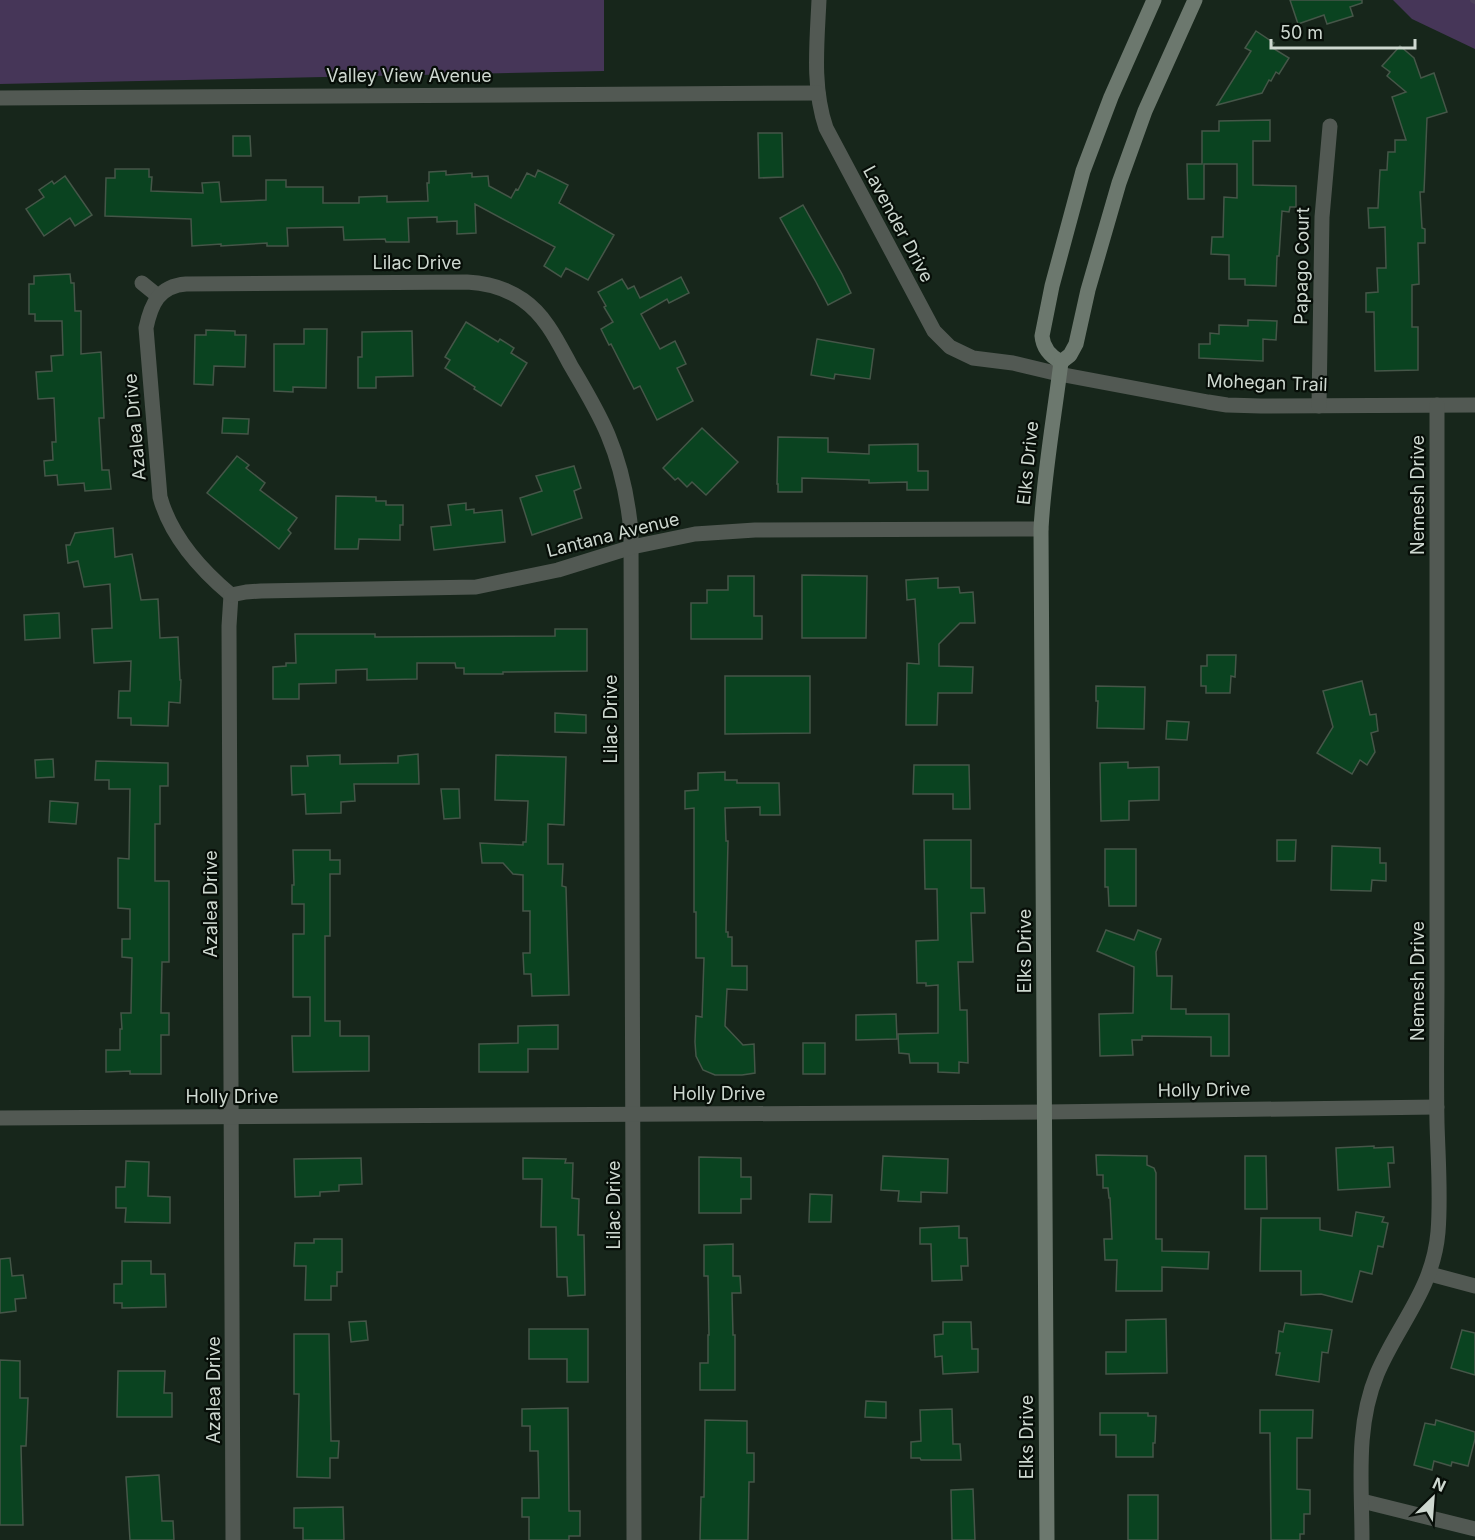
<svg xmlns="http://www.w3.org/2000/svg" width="1475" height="1540" font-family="Inter,sans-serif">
<rect width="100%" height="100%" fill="#17261b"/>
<g fill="#463658">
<path d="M0,0H604V71L0,84Z"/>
<path d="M1393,0H1475V49L1412,19Z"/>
</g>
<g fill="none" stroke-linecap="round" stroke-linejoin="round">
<path stroke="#4c415a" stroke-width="6" d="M1473,0L1475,1"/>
</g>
<g fill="#0a4320" stroke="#455648" stroke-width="1.5">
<path d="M1290,0H1362V3L1350,7L1353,16L1327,24L1324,15L1298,24Z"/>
<path d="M1256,31L1274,43L1271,47L1289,58L1279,74L1276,72L1271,81L1269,80L1262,93L1217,105L1251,51L1245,48Z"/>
<path d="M1400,46L1414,58L1421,78L1434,73L1447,112L1427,118L1424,192H1420L1422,228L1425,229V243H1418L1419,284L1412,285V327H1418V370L1375,371L1374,312H1366V293L1378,292L1377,268H1386L1385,227L1369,228L1368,208H1378L1380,170H1387L1388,152H1395V140H1406L1392,97L1406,92L1387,76L1390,72L1382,66Z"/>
<path d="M1270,120V141H1253V185L1296,186V207H1290L1289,212L1282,211L1279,256H1277L1276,286L1245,285V279H1229V255L1211,254L1212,237H1223L1224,197L1237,198V164H1204V199H1188L1187,164H1202V131H1219V121Z"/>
<path d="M758,133H782L783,177L759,178Z"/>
<path d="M233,136H250L251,156H233Z"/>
<path d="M115,169H149V177H152L151,191L203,193L202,183L219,182L221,202L266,200V180H286V187H323V203H359V197L387,196V202L428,201L427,183H429V172L446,171V175L472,173V177L488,176L489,186L511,198L516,189L518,190L527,173L535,177L538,170L568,185L559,203L614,235L588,280L566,268L561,277L544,266L555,247L475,204L476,233L457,234V221L437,222V217L408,218L409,242H386L385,239L344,240L343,227L287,228L288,246H267V243L221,246V244L192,246L191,219L105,216L106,178H115Z"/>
<path d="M65,176L92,215L75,226L70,218L44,236L26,209L44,197L39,190L52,181L54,184Z"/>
<path d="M803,205L842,274L851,293L828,305L816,282L780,218Z"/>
<path d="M70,274L71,283H74L75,311H81V354L101,352L104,418H99L102,470H109L111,489L85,491L84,483L58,485L57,475L45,476L44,461L53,460L52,442H56L54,398L38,399L36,372L52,371L51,356L63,355L62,321H35V314H29V284H34V276Z"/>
<path d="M681,277L689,293L669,303L667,299L641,314L660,349L675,341L686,364L677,368L693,401L657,420L640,386L634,389L611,344L609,345L601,329L613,322L604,307L606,306L598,292L622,279L628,289L634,286L640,298Z"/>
<path d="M1248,320L1277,321L1276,340L1263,339V361L1199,358V344H1210V333L1219,334V325L1248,326Z"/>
<path d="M466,322L498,342L500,339L514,348L511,353L527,363L501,406L474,389L475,387L445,368L450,360L445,357Z"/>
<path d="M304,329H327L326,388L293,387V392L274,391V344H304Z"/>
<path d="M206,330L235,331V335H246L245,367L214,366L213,385L194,384L195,335H206Z"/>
<path d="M412,331L413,376L376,377V388H358V357H362V332Z"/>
<path d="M817,339L874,349L870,379L835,374L834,379L811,375Z"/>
<path d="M223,418L249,419L248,434L222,433Z"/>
<path d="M702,428L738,462L706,495L692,482L687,487L678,478L675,480L663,468Z"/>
<path d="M778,437L828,438V452L869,454V445L918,444V471H928V490H907V482L869,483V480L802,478V492H778V484H777Z"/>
<path d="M237,456L249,465L246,468L265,483L260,490L297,518L288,530L291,533L279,549L207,493Z"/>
<path d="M574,466L581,488L574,491L582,518L532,535L520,498L542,491L536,476Z"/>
<path d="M336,496L376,497V501H386V505H403V525H400V540L359,539L358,549H335Z"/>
<path d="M466,503V510L474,509V513L502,510L505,542L434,550L431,527L451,525L448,505Z"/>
<path d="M113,528L115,557L132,554L141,600L158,599L160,638L178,637L180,680H181L180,703L169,702L168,726L131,725V718H118L119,691H130L131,661L94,663L92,629L112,628L110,584L84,587L78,561L68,563L66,545H70L75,533Z"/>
<path d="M802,575L867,576L866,638H802Z"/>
<path d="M728,576H754V616H762V639H691V603H707V590H728Z"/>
<path d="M938,578V588L959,587L960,593L973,592L975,623H960L939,644V666L973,667L972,693H938L937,725H906L907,663L919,664L915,599L907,600L906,580Z"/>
<path d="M59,613L60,638L25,640L24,615Z"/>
<path d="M555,629H587V671L503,672V674H464V668H456L455,663H417V679L367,680V669L336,670V683L299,684V699H273V667L286,666V663H296L295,634H375V637L555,636Z"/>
<path d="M1207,655H1236L1235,677L1231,676L1230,693H1206V686H1201V666H1207Z"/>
<path d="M725,676H810V733L725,734Z"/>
<path d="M1362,681L1370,715L1376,714L1378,731L1371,733L1375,752L1367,765L1360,760L1352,774L1317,753L1333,727L1323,691Z"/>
<path d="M1096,686L1145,687L1144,729L1097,728L1098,701H1096Z"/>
<path d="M555,713L586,715V733L555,732Z"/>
<path d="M1167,721L1189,722L1187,740L1166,739Z"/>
<path d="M418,754L419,784H354L355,801L341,802V813L306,814L305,794L292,795L291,766H308L307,756L340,755V764L398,763V756Z"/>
<path d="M496,755L566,757L564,825L548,824V864H563L562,886L566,887L569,995L532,996L531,974H524L523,953H530V911H523V875L513,874L503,863H482L480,843L523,845V842H526L528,801L495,800Z"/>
<path d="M53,759L54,777L36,778L35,760Z"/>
<path d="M96,761L168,763V786H160V824H155V881H169V962H162L161,1013H169V1035H161V1074H130V1071L106,1072V1050H120V1029H122L121,1013H131L132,958L122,957V939H130V909L118,908V858L129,859L130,789H109V780H95Z"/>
<path d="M1128,762V768L1159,767V800L1129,801V820L1101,821L1100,763Z"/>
<path d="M914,765H969L970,809H953V794H913Z"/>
<path d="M725,772V780H737V783H779L780,815H760V807L725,808L726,841H728L726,932H728V937H732V966H747V990L727,989L725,1026L743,1045L754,1044L755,1073L742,1075H715L703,1070L696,1056L695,1042L696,1016L702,1017L704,958H696V912H694V808L685,809V791L698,790V773Z"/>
<path d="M441,789H459L460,818L444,819Z"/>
<path d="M50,801L78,803L76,824L49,822Z"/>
<path d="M924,840H971V888H984L985,913H971L973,962H958L960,1010H967L968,1063L959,1062V1073L938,1072V1063H910L909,1054L899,1053L898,1034L938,1033V985L926,986V983H917L916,941L938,940L937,889H925Z"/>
<path d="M1277,840H1296L1295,861H1277Z"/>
<path d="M1332,846L1380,848V863H1386V881L1372,880L1371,891L1331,890Z"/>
<path d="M1105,849H1136V906H1109L1108,887H1105Z"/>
<path d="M293,850H330V860H340V874H330V936H325V1021H340V1036H369V1071L293,1072L292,1036H310V997H293V934H304V904H292V885H294Z"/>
<path d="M1106,930L1134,940L1138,930L1161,939L1156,952L1157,976H1172L1171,1009H1186V1014H1229V1056H1211V1037L1142,1036V1040H1132L1133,1055L1100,1056L1099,1014L1133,1013L1134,967L1097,951Z"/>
<path d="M896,1014L897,1039L856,1040V1015Z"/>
<path d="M558,1025V1049H528V1072H479V1044L518,1043V1026Z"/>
<rect x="803" y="1043" width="22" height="31"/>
<path d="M1374,1146V1148L1393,1147L1394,1163H1388L1390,1187L1338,1190L1336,1148Z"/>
<path d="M1096,1155L1147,1156V1165L1154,1168L1156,1173V1239H1162V1251L1209,1252L1208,1269L1162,1267V1291H1116L1117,1260H1105L1104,1239H1112L1110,1198H1109L1108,1188H1103V1175H1097Z"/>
<path d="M883,1156L948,1159L947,1193L921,1192V1202L898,1201L899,1191L881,1190Z"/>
<path d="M1245,1156H1266L1267,1209H1245Z"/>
<path d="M699,1157L741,1158V1177H751V1199H741V1213H699Z"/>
<path d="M361,1158L362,1184L339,1185V1191L320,1192V1196L295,1197L294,1159Z"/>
<path d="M523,1158L566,1159L565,1163H573L572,1198L579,1199L578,1235H584L585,1295L568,1296L567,1277H557L556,1227H541L542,1179H523Z"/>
<path d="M126,1161L149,1162L148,1196L170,1197V1223L125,1222L126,1208H116V1187H125Z"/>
<path d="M810,1194L832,1195L831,1222H809Z"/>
<path d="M1356,1212L1384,1217L1382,1222L1388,1223L1383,1247L1378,1246L1372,1274L1360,1271L1352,1302L1321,1294L1301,1295V1271H1260L1261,1218H1320V1230L1352,1236Z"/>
<path d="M959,1226V1238H967L968,1266H961L962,1280L932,1281L931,1244H920V1228Z"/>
<path d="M314,1239H342V1272H337V1286H331V1300H305L306,1266H294L295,1243H314Z"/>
<path d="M733,1244V1276H740L741,1293H732L733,1335H735V1390H700V1363H708V1335H709L708,1276H704V1245Z"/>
<path d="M10,1258L12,1276L23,1275L26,1298L15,1299L16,1311L0,1313V1259Z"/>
<path d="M122,1261H151V1274H165L166,1307L122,1308V1303H114V1284H122Z"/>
<path d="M1166,1319L1167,1373L1106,1374V1352H1126V1320Z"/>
<path d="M366,1321L368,1340L351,1342L349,1322Z"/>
<path d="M943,1322H971L972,1349H978V1372L943,1374L942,1356L935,1357L934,1335L943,1334Z"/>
<path d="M1285,1323L1332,1330L1328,1353L1322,1352L1319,1382L1276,1375L1280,1353H1276L1279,1331L1283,1332Z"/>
<path d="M529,1329H588V1382H567V1359H529Z"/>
<path d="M1462,1330L1475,1333V1375L1451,1368Z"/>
<path d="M294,1334H329L331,1441H339L338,1458H330V1478L297,1477L299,1394H294Z"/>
<path d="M0,1360L20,1361V1398H28L26,1446H21L23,1525H0Z"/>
<path d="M118,1371H165L164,1393H172V1417H117Z"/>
<path d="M866,1401L886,1402V1418L865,1417Z"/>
<path d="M568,1408L569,1511H580V1536H569V1540H529V1517H522V1498H539L538,1451H530V1426H522V1409Z"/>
<path d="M952,1409L953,1444H960L961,1460H921L920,1458H911V1442L921,1441L920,1410Z"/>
<path d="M1260,1410H1313L1312,1438H1297V1489L1310,1490V1514H1304V1534H1300V1540H1271L1270,1433H1260Z"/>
<path d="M1100,1413H1148V1416H1156L1155,1443H1153V1457H1116V1435H1100Z"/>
<path d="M705,1420L747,1421V1453H754V1482H749L748,1540H700L701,1497H704Z"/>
<path d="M1436,1420L1475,1432V1439L1468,1466L1452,1462L1451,1466L1434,1461L1432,1470L1414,1465L1425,1423L1435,1425Z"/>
<path d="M159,1475L162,1521H173L174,1540H130L126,1477Z"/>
<path d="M973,1489L975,1540H952L951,1490Z"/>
<rect x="1128" y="1495" width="30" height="45"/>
<path d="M343,1507L344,1540H303V1528H294V1508Z"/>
</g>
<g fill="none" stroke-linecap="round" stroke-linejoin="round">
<g stroke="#525953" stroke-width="15">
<path d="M819,0C817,43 812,87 826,128L934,331L950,347L973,358L1013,363L1059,374L1208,402L1227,405L1261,406L1475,405"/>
<path d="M0,98L818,93"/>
<path d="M142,283L158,296"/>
<path d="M1319,406L1322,217L1330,126"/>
<path d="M231,595C200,569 171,537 160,497L146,328C151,304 159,286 186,284L467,282C487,283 506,288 523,300C546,316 558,342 571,366C584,388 598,411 608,435C621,466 628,499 631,532L634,1540"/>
<path d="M231,595L229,626L233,1540"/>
<path d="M231,595L246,592L261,591L476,587L558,570L632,547L695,534L755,530L1041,529"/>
<path d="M0,1118L1046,1112L1437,1107"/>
<path d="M1430,1274L1475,1286"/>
<path d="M1362,1501L1475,1529"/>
<path d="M1362,1540C1362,1484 1355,1427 1377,1374C1398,1324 1433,1290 1438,1232C1441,1196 1438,1159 1437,1123C1436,1074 1437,1026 1437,978C1437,787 1437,596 1437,405"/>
</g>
<g stroke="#6c786e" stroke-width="15">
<path d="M1061,362C1050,356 1043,348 1042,336L1052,286L1083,171L1111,97L1154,0"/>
<path d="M1047,1540L1041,529C1044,473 1054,418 1061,362L1070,355L1076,344L1088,290L1119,183L1145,111L1195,0"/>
</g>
</g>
<g text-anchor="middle" stroke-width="4.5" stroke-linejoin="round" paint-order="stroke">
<g font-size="18" fill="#ced8d0" stroke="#070e08">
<text x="409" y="82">Valley View Avenue</text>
<text transform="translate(898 224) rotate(62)" y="6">Lavender Drive</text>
<text x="417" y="269">Lilac Drive</text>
<text transform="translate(1302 266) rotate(-89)" y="6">Papago Court</text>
<text transform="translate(1267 383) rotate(2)" y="6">Mohegan Trail</text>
<text transform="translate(135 427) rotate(-95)" y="6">Azalea Drive</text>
<text transform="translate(1028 463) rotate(-84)" y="6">Elks Drive</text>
<text transform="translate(1418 495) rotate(-90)" y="6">Nemesh Drive</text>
<text transform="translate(613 535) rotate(-14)" y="6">Lantana Avenue</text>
<text transform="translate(611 719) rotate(-90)" y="6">Lilac Drive</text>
<text transform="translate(211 904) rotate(-90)" y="6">Azalea Drive</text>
<text transform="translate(1025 951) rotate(-90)" y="6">Elks Drive</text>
<text transform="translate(1418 981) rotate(-90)" y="6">Nemesh Drive</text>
<text transform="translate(1204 1090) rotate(-1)" y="6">Holly Drive</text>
<text x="719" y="1100">Holly Drive</text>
<text x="232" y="1103">Holly Drive</text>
<text transform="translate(614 1205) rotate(-90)" y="6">Lilac Drive</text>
<text transform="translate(214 1390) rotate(-90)" y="6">Azalea Drive</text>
<text transform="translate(1027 1437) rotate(-90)" y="6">Elks Drive</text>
</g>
</g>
<g transform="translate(1433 1498) rotate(25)" stroke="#070e08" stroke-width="4.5" paint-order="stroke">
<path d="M0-4.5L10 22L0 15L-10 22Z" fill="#ced8d0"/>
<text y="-9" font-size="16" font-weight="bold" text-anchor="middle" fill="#ced8d0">N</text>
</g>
<path d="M1271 39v9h144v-9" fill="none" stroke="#ced8d0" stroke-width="3"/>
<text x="1280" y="39" font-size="18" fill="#ced8d0" stroke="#070e08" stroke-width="4.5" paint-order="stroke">50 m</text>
</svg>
